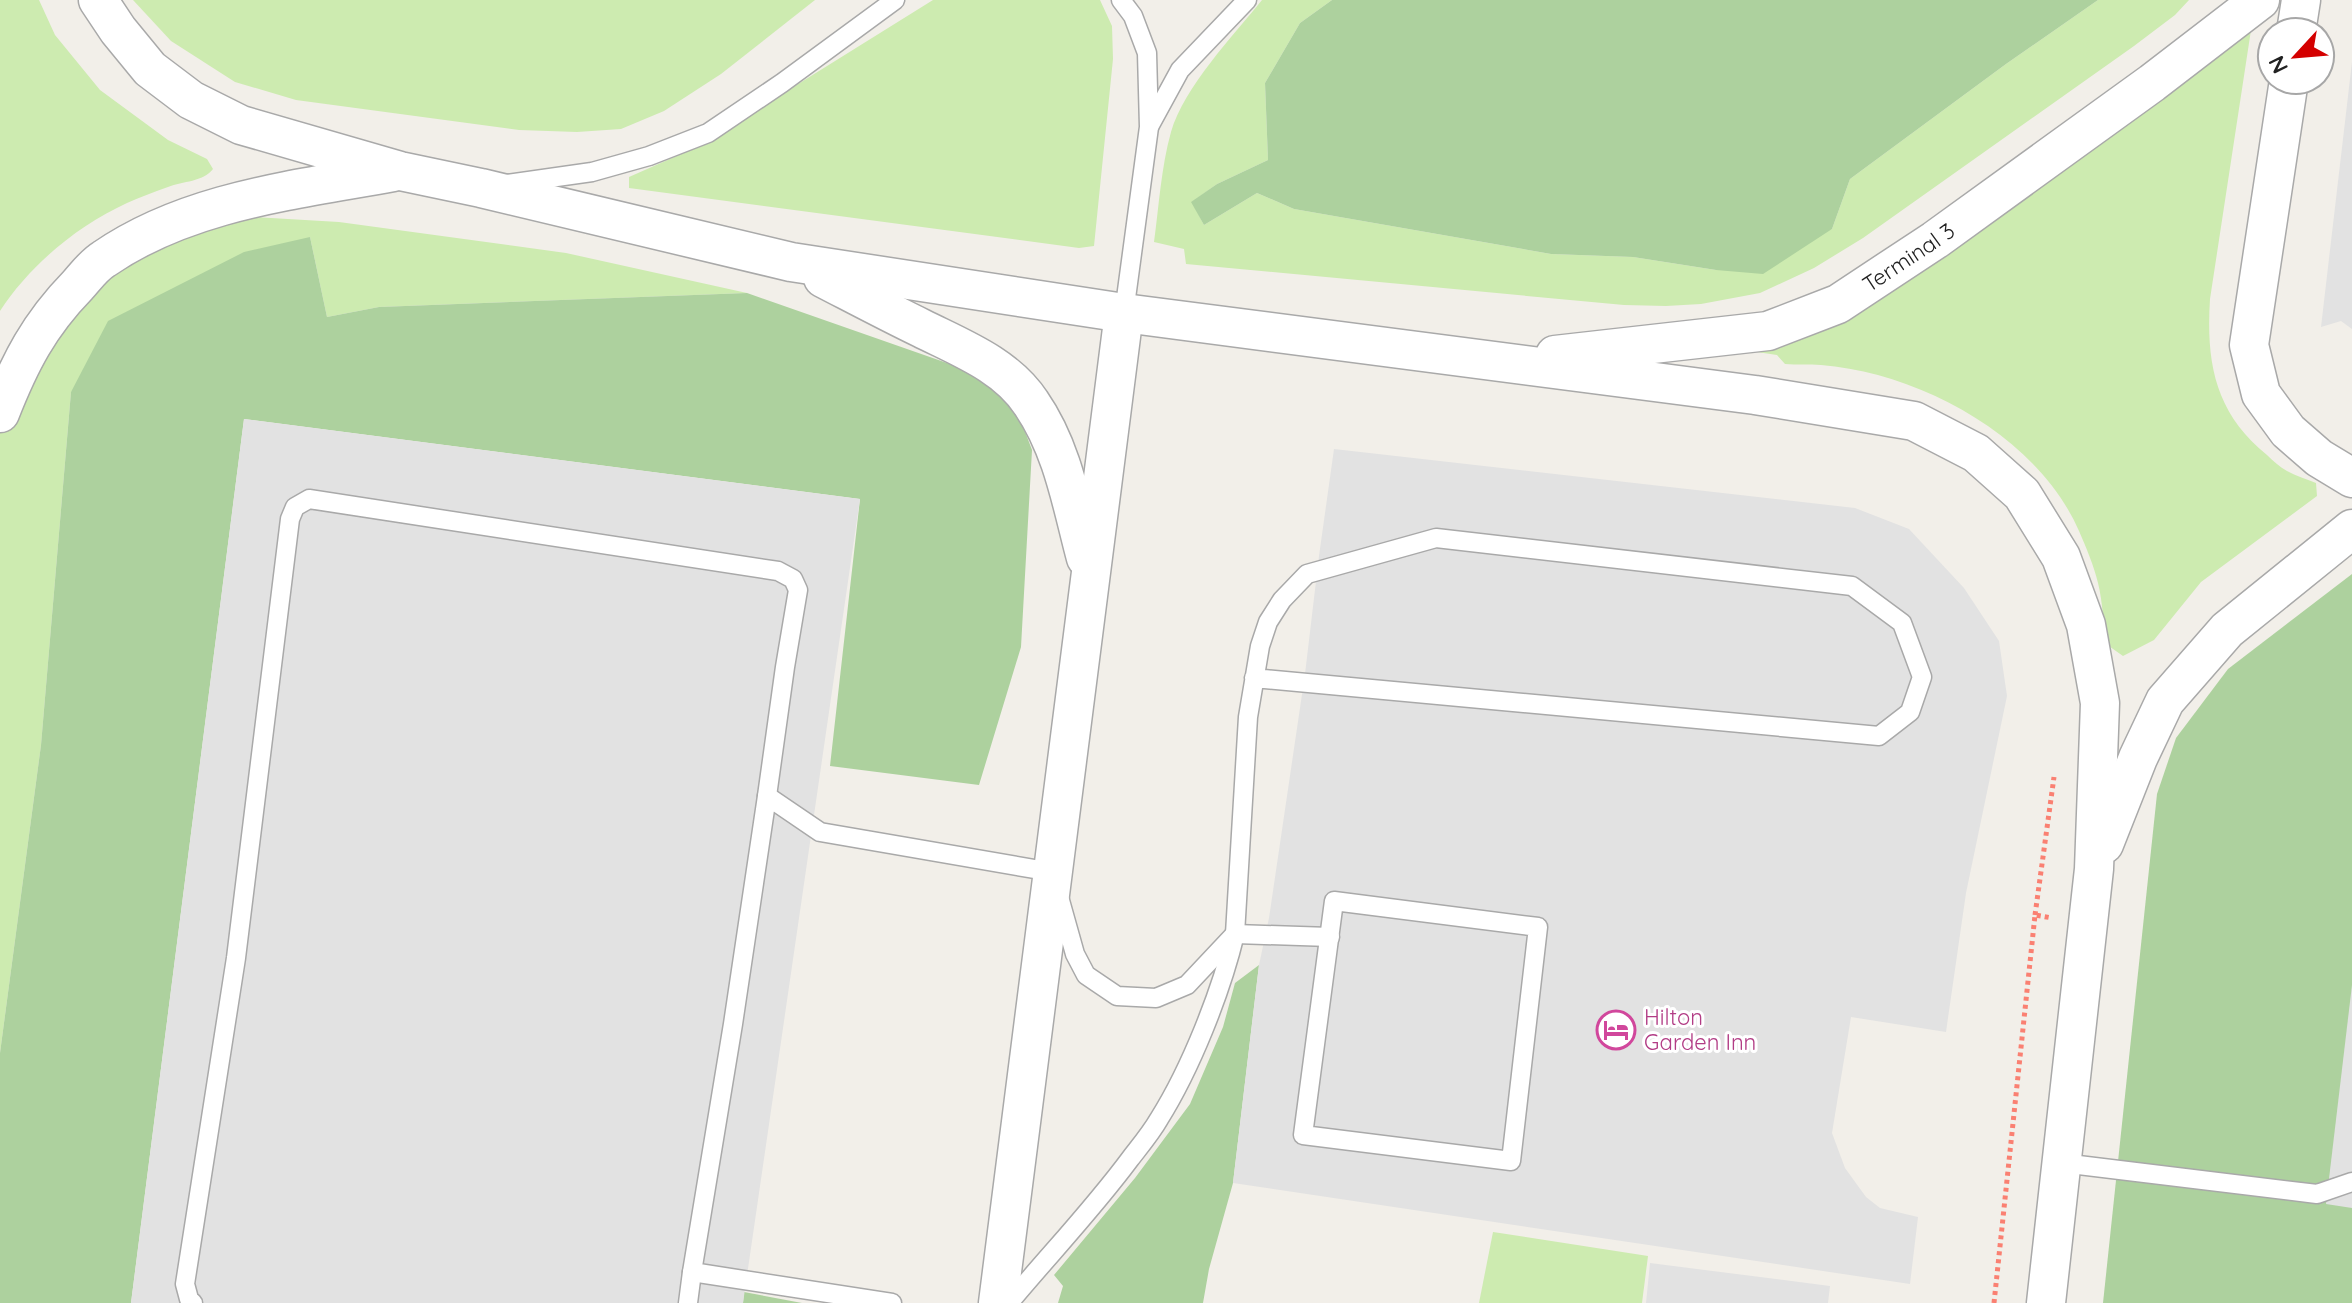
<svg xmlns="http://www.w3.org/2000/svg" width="2352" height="1303" font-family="Quicksand,sans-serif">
<rect width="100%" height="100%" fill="#f2efe9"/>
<g fill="#cdebb0">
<path d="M0,0H39L55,35L100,90L168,140L207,159L213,169C203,182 183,181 168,187C154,192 140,197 127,203C77,226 30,265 0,311Z"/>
<path d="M133,0H815L721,74L664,111L621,129L577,132L519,130L296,100L235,82L171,41Z"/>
<path d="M933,0H1100L1112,26L1113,59L1094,246L1079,248L629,188V177L697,147Z"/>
<path d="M1262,0H1332L1300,23L1265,83L1268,160L1217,184L1192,202L1204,225L1257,193L1294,209L1551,254L1633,257L1716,270L1832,229L1850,179L2006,64L2098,0H2189L2175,15L2134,46L1863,238L1814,268L1760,293L1701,304L1666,306L1624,305L1186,264L1184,249L1154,242C1159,206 1161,168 1171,132C1184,87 1233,36 1262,0Z"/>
<path d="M2251,30L2210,299C2206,363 2215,413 2267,455C2273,461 2280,467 2287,471C2296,476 2307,479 2316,483L2317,496L2201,582L2154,640L2123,656L2106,644C2103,624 2103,603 2098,583C2094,566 2086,547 2079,531C2038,437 1921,373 1821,365C1809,364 1797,365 1785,364L1777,355L1757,352V343Z"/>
<path d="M252,217L339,222L566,253L747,293L379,307L327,317L310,237L71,392L41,745L0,1053V431H7L18,395L97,283L160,240Z"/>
<path d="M1493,1232L1648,1256L1642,1303H1479Z"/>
</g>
<g fill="#add19e">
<path d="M1332,0H2098L2006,64L1850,179L1832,229L1763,274L1716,270L1633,257L1551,254L1294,209L1257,193L1204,225L1191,202L1217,184L1268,160L1265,83L1300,23Z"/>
<path d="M310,237L327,317L379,307L747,293L1007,384L1032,450L1021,647L979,785L830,766L860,499L244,419L131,1303H0V1053L41,745L71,392L108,321L244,252Z"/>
<path d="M2352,574V1303H2103L2157,794L2176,738L2228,669Z"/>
<path d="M1259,965L1233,1183L1209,1269L1203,1303H1058L1063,1286L1054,1275L1135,1178L1190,1104L1223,1027L1235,983Z"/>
<path d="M744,1292L802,1303H743Z"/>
</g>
<g fill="#e2e2e2">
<path d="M2352,62V329L2341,321L2321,327Z"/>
<path d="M244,419L860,499L743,1303H131Z"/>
<path d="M1334,449L1855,508L1909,529L1964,588L1999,641L2007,696L1966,893L1946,1032L1851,1017L1832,1133L1845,1168L1866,1197L1880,1208L1918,1217L1910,1284L1233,1183L1259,965L1269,918L1305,674L1319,556Z"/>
<path d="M2352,985V1208L2326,1204Z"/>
<path d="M1650,1263L1830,1286L1828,1303H1646Z"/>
</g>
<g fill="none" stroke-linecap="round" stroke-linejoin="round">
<defs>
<g id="lane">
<path d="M1121,0L1133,16L1147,53L1149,127L1124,313"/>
<path d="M1150,125L1180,70L1247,0"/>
<path d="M507,184L592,172L649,156L708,133L782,83L895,0"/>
<path d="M1334,901L1538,927L1511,1161L1303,1135Z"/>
<path d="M2062,1163L2317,1194L2352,1182"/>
<path d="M193,1303L189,1299L185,1284L236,958L290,519L295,507L309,499L778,571L793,579L798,590L785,667L767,796"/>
<path d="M688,1303L692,1272"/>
<path d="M892,1303L692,1272L733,1024L767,796L820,832L1052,872L1075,954L1086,975L1117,996L1156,998L1187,985L1235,934L1330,937"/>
<path d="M1009,1303C1049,1255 1093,1209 1130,1159C1140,1146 1151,1133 1159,1119C1191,1068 1221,992 1235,934L1248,717L1260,646L1268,622L1282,600L1307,574L1436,538L1852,586L1902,623L1922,677L1910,712L1879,736L1254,678"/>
</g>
<g id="street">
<path d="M98,0L118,30L150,69L191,100L241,125L400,171L481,188L791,262L1124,313L1755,395L1914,421L1976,453L2022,494L2061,557L2086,625L2100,703L2094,869L2046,1303"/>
<path d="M2296,32L2301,0"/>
<path d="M2289,80L2249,345L2261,394L2288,431L2319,458L2352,478"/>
<path d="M823,278C856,295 888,312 921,328C961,348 1006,365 1031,403C1063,449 1072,506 1086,558"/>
<path id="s1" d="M1555,355L1768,331L1838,304L1935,240L2152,83L2260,0"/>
<path d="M0,413C20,362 39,325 78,285C86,276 94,265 104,259C188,201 295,190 393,172"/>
<path d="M2104,844L2138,758L2165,701L2227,630L2352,529"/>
<path d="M998,1303L1124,313"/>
</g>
</defs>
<use href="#lane" stroke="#a9a9a9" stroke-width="21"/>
<use href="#street" stroke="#a9a9a9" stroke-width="41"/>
<g stroke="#fa8072" stroke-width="5" stroke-dasharray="4 4" stroke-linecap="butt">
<path d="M2035,915L2054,777"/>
<path d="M1994,1303L2035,915L2052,918"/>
</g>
<use href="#lane" stroke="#fff" stroke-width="18"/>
<use href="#street" stroke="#fff" stroke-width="38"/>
</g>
<defs>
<symbol id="hotel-ring" viewBox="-11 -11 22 22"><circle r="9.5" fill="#fff" stroke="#d1479c" stroke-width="1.5"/><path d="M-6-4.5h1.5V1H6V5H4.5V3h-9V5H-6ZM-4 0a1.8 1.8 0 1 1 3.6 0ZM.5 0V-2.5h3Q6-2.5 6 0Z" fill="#d1479c"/></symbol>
</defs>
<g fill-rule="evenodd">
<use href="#hotel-ring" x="1594" y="1008" width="44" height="44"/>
</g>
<g text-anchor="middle" stroke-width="6" stroke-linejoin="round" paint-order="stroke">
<g font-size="22" fill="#222" stroke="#fff">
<text dy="8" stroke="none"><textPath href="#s1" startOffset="374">Terminal 3</textPath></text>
</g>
<g font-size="22" fill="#b23c85" stroke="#fff" text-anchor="start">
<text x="1644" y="1025">Hilton<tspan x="1644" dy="25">Garden Inn</tspan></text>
</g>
</g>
<g transform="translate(2296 56) rotate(244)"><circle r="38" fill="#ffffff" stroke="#a7a7a7" stroke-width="2"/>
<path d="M0-6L14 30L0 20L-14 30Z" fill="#d40000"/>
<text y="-12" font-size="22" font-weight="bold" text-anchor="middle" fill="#222222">N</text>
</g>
</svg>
